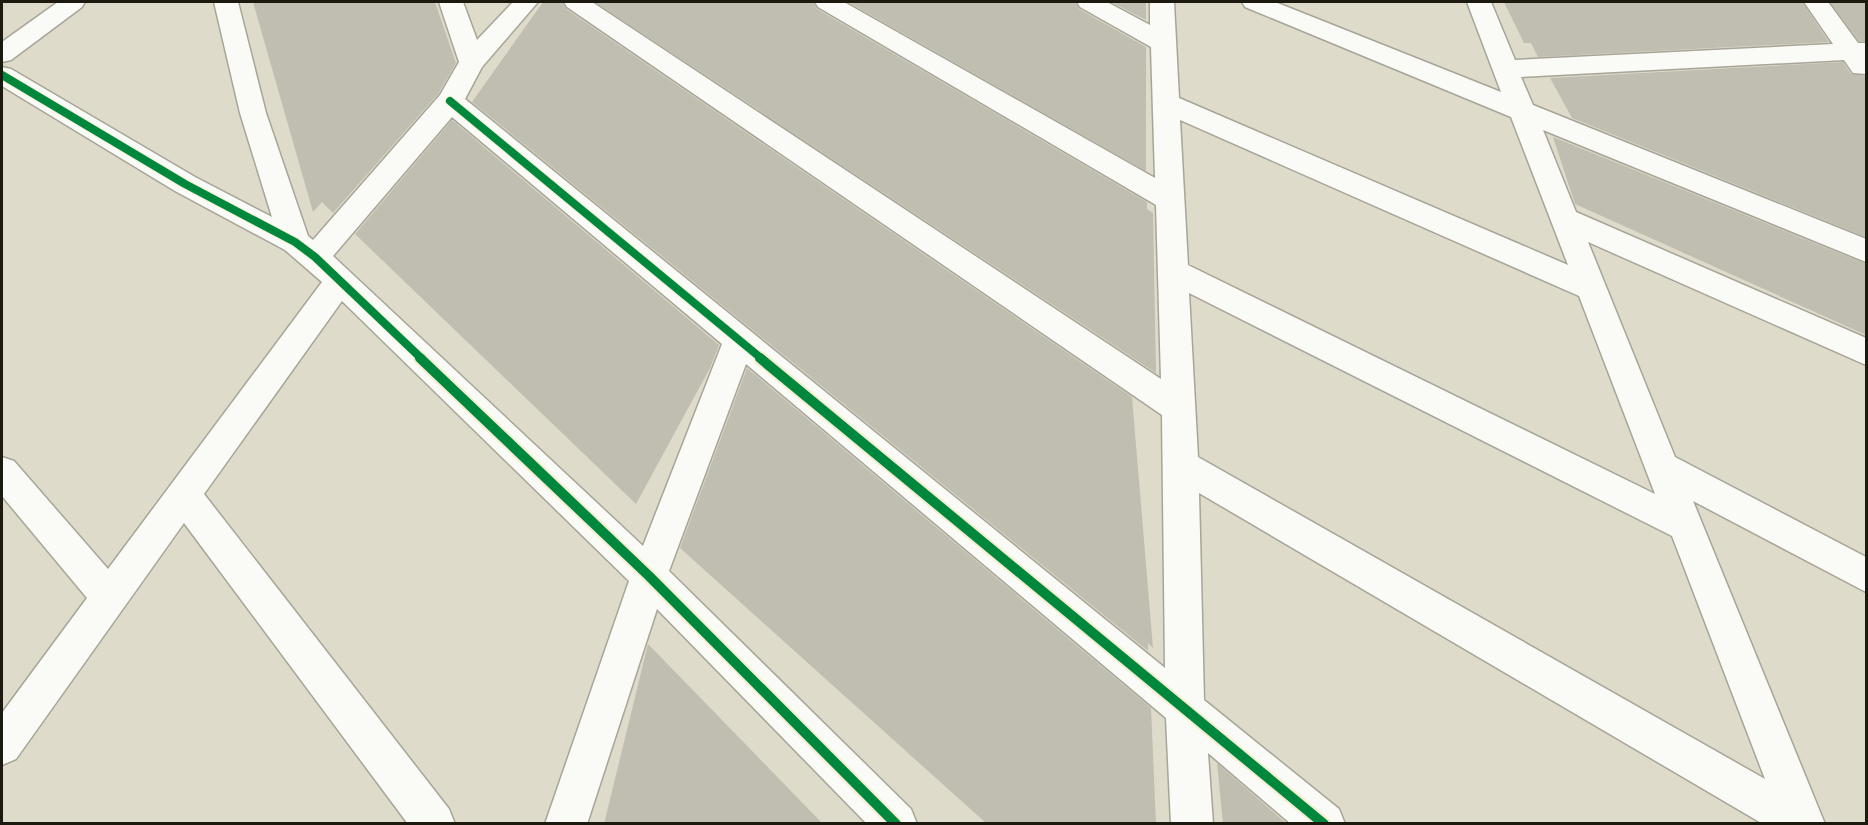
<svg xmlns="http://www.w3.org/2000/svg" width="1868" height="825" font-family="'Varela Round',sans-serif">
<rect width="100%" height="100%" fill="#dedbca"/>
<g fill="#c0beb1">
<path d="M253,2H435L456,63L438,94L333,213L322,202L313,212Z"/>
<path d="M543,2H562L566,9L1132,397L1153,648L1148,643V651L472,102Z"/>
<path d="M595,2H813L817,9L1147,202V209L1153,213L1156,373Z"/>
<path d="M848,2H1075L1079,9L1146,47V171Z"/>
<path d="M1111,2H1146V20Z"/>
<path d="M1504,2H1802L1829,42L1538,57L1531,43H1524Z"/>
<path d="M1830,2H1866V41H1859Z"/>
<path d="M1843,62L1851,74L1866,76V237L1572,118L1550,78Z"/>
<path d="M452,120L719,345L710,368L636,504L355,234Z"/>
<path d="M1553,137L1866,264V335L1575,204Z"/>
<path d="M747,368L1151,708L1156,824H987L680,548Z"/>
<path d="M648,644L823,824H604Z"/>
<path d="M1217,763L1287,824H1223Z"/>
</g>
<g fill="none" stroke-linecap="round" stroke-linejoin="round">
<defs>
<g id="minor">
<path d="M58,2H85L82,7L11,60L2,62V42Z"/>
<path d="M214,2H238L266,113L308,236L313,240L440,95L459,62L439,2H463L477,40L513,2H538L482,67L465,99L1165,668L1162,415L567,7L564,2H592L1161,379L1156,205L818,7L815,2H844L1155,178L1151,47L1080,7L1077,2H1107L1150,25V2H1174L1179,98L1568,265L1511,117L1245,7L1242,2H1275L1501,92L1467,2H1491L1515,60L1833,44L1804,2H1828L1858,43H1866V74L1853,73L1844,60L1521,77L1533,105L1866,239V262L1543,130L1576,212L1866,338V365L1588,242L1675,457L1866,557V592L1693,501L1825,824H1763L1199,493L1204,700L1339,809L1345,824H1291L1208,753L1213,824H1171L1166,718L746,364L669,571L911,809L917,824H867L657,609L587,824H545L629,581L342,301L204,494L449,809L455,824H408L184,523L16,759L2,765V713L87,598L2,496V457L14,461L108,569L322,282L285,250L175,191L2,86V67L11,69L195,177L272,217L240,113ZM452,117L722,344L643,546L333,256ZM1180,120L1579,296L1655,494L1188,265ZM1189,293L1672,536L1765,779L1198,457Z"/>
</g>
</defs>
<use href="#minor" stroke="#a7a597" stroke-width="3"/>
<use href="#minor" fill="#fafaf7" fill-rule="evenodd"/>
<defs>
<g id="cycleway-far1">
<path d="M2,75L185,184L295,242L315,257L422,359"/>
<path d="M450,101L762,359"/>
</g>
<g id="cycleway">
<path d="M420,358L649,576L896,824"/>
<path d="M760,358L1324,824"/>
</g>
</defs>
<use href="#cycleway-far1" stroke="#f4eece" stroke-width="10"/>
<use href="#cycleway" stroke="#f4eece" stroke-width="14"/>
<use href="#cycleway-far1" stroke="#00873e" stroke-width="8"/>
<use href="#cycleway" stroke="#00873e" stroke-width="10"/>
</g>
<rect width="1868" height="825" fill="none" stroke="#1c1a0f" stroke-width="6"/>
</svg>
